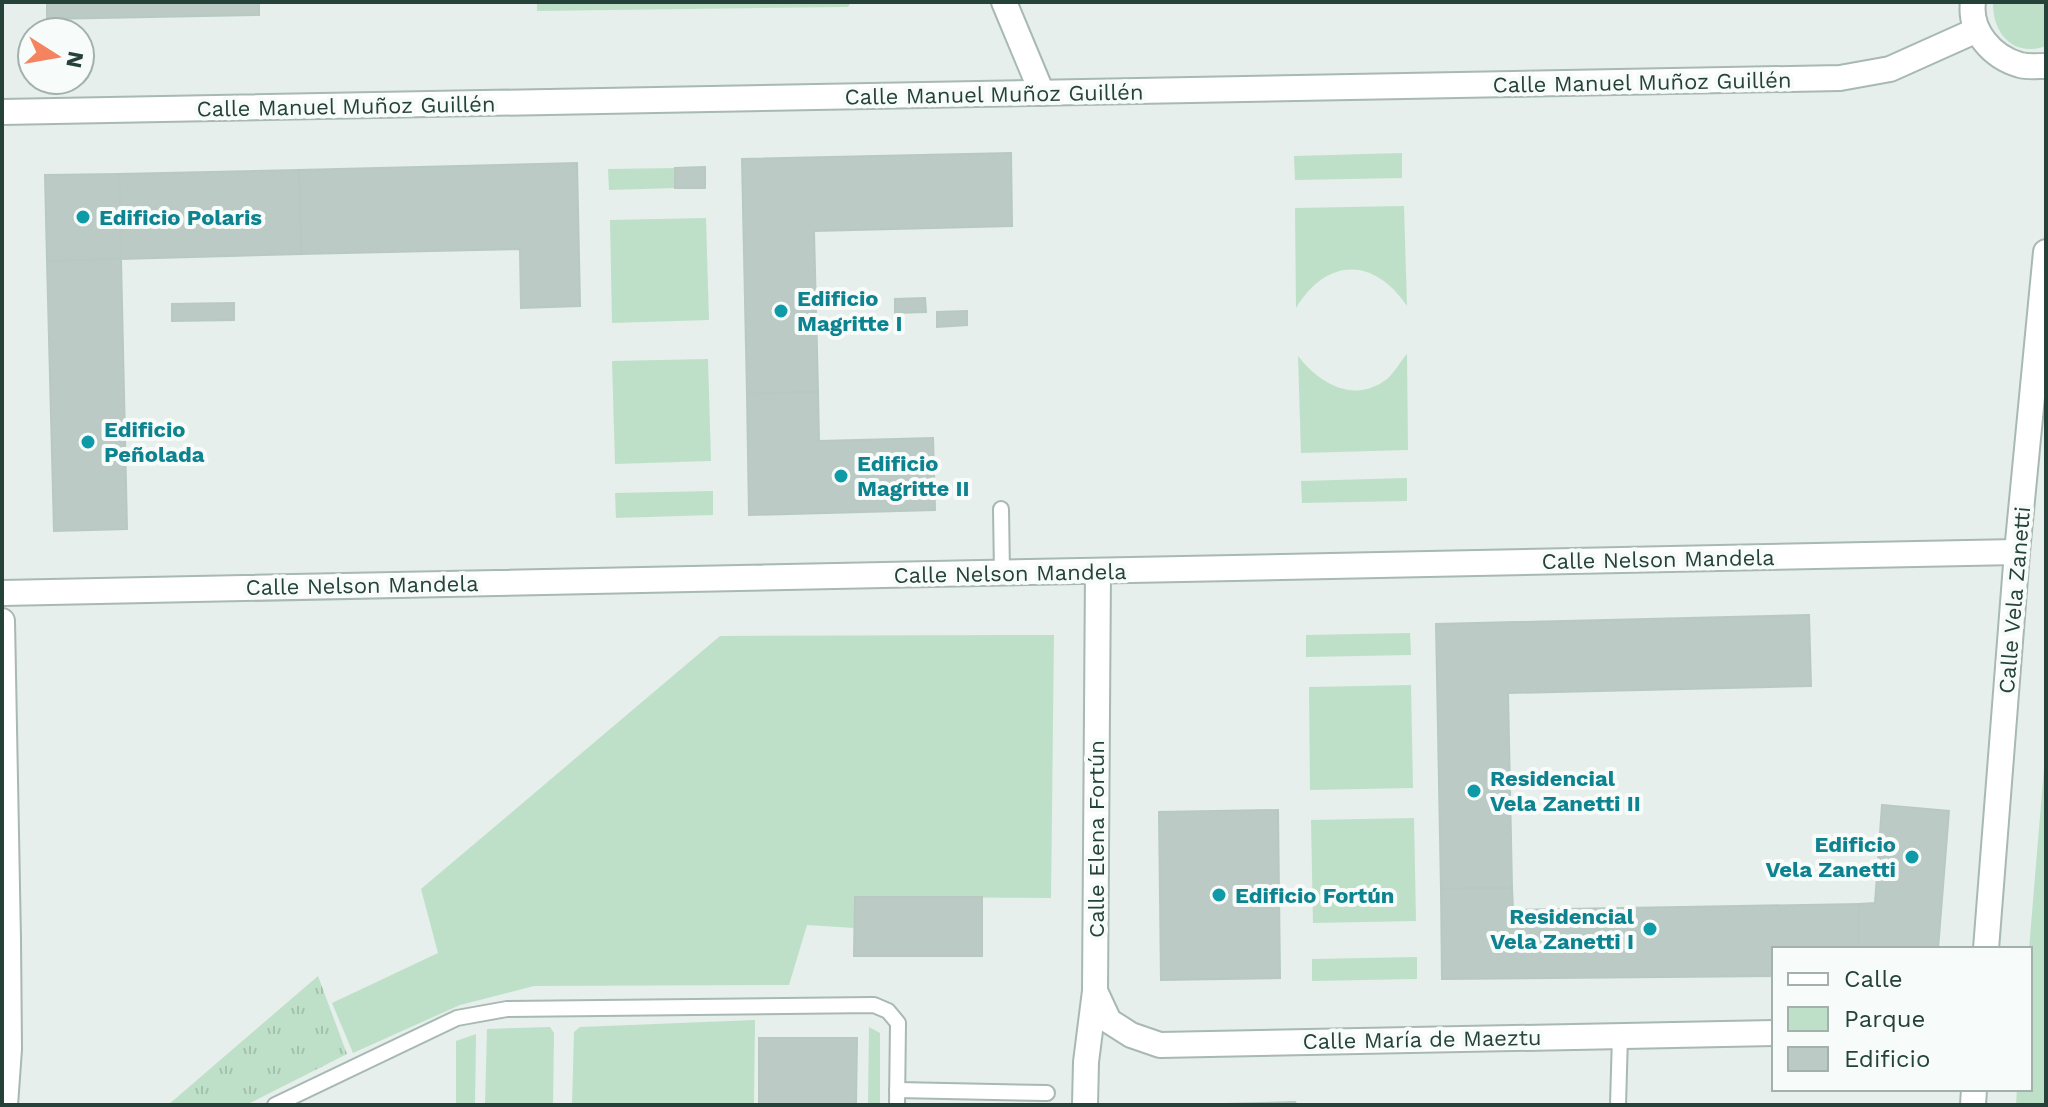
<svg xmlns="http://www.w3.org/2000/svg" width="2048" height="1107" font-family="'Work Sans',sans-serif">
<defs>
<pattern id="grass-tufts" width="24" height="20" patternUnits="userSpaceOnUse" patternTransform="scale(2)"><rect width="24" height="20" fill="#bfe0c8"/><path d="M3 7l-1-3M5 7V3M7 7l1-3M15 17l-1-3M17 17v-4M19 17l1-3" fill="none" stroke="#a4c1ad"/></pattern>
</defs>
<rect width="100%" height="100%" fill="#e6efeb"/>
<path fill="url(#grass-tufts)" d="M318,976L347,1054L246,1105H168Z"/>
<g fill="#bfe0c8">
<path d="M537,2H851L848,7L537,11Z"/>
<path d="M1993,2H2046V46C2013,58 1992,33 1993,2Z"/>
<path d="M1402,153V178L1295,180L1294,156Z"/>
<path d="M675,168V188L609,190L608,169Z"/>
<path d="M1404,206L1407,306C1374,257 1327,257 1296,308L1295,208Z"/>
<path d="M706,218L709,320L612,323L610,220Z"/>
<path d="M1407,354L1408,450L1301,453L1298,356C1320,384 1354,404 1387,379C1395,372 1400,362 1407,354Z"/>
<path d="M708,359L711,461L615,464L612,361Z"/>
<path d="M1407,478V501L1302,503L1301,481Z"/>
<path d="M713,491V515L616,518L615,493Z"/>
<path d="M1410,633L1411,655L1306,657V635Z"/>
<path d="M1054,635L1051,898L855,897L854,928L807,925L789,985L534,986L460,1005L353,1053L332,1003L438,953L421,889L720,636Z"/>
<path d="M1411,685L1413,788L1310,790L1309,687Z"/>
<path d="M2046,744V1105H2016L2017,1089H2030L2029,949Z"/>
<path d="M1414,818L1416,921L1313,923L1311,820Z"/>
<path d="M1417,957V979L1312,981V959Z"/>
<path d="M755,1020L754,1105H572L574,1032L580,1027Z"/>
<path d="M550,1027L554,1033L553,1105H485L487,1029Z"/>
<path d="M869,1027L880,1033V1105H868Z"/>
<path d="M476,1034L475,1105H456V1041Z"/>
</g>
<g fill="#bbcac4" stroke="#b8c9c2" stroke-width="2">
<path d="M47,2H259V15L47,19Z"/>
<path d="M1011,153L1012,226L814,231L818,392L747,394L742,159Z"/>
<path d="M577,163L580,306L521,308L520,249L301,254L299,170Z"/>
<path d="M705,167V188H675V168Z"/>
<path d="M299,170L301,254L121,259L119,174Z"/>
<path d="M119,174L121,259L47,261L45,175Z"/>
<path d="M121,259L127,529L54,531L47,261Z"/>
<path d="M925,298L926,312L895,313V299Z"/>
<path d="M234,303V320L172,321V304Z"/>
<path d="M967,311V325L937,327V312Z"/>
<path d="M818,392L819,441L933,438L935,510L749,515L747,394Z"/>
<path d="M1809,615L1811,686L1508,693L1512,888L1441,889L1436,624Z"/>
<path d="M1882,805L1949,811L1938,949H1859V904L1875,903Z"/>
<path d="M1278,810L1280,978L1161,980L1159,812Z"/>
<path d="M1512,888L1513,910L1859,904V949H1774V976L1442,979L1441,889Z"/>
<path d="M855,897H982V956H854Z"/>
<path d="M759,1038H857L856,1105H759Z"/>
<path d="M1295,1102L1297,1105H1225V1104Z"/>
</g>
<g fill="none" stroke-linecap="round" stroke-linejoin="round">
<defs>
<g id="service">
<path d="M1001,509L1002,573"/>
<path d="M897,1090L1047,1093"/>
<path d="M275,1105L457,1018L507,1009L874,1005L888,1011L898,1023L897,1105"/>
<path d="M1618,1105L1620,1036"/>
</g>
<g id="minor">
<path d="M1004,2L1042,93"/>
<path d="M1973,2C1969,31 1992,57 2020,65C2028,67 2038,66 2046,66"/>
<path d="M2,112L1840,78L1890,69L1977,30"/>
<path d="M2,593L2017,552"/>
<path d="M2,621L8,940L9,1049L5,1105"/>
<path d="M1986,949L2017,552L2046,252"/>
<path d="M1095,991L1109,1021L1131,1035L1160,1045L1774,1033"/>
<path d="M1085,1105L1086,1062L1095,991L1098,572"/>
<path d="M1973,1105L1974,1089"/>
</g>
</defs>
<use href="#service" stroke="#a8b8b2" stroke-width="18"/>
<use href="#minor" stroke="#a8b8b2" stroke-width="28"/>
<use href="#service" stroke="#fff" stroke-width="14"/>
<use href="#minor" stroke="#fff" stroke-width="24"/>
</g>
<g fill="#0f9aa8" stroke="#f7fbf9" stroke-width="3">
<circle cx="83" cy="217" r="8"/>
<circle cx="781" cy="311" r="8"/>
<circle cx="88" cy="442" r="8"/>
<circle cx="841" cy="476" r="8"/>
<circle cx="1474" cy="791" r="8"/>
<circle cx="1912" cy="857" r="8"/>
<circle cx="1219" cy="895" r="8"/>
<circle cx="1650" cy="929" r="8"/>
</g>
<g text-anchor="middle" stroke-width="8" stroke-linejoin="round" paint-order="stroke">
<g font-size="22" fill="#24423a" stroke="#f7fbf9">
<text transform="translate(1642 82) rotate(-1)" y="8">Calle Manuel Muñoz Guillén</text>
<text transform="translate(994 94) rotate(-1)" y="8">Calle Manuel Muñoz Guillén</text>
<text transform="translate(346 106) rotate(-1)" y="8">Calle Manuel Muñoz Guillén</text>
<text transform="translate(1658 559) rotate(-1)" y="8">Calle Nelson Mandela</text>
<text transform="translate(1010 573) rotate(-1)" y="8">Calle Nelson Mandela</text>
<text transform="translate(362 585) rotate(-1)" y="8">Calle Nelson Mandela</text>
<text transform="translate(2014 600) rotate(-85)" y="8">Calle Vela Zanetti</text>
<text transform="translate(1096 839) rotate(-90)" y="8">Calle Elena Fortún</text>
<text transform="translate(1422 1039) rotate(-1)" y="8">Calle María de Maeztu</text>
</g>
<g font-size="22" font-weight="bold" fill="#0d838f" stroke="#f7fbf9" text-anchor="start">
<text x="99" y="225">Edificio Polaris</text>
<text x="797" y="306">Edificio<tspan x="797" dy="25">Magritte I</tspan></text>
<text x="104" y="437">Edificio<tspan x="104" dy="25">Peñolada</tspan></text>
<text x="857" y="471">Edificio<tspan x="857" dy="25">Magritte II</tspan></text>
<text x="1490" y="786">Residencial<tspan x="1490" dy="25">Vela Zanetti II</tspan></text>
<text x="1896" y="852" text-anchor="end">Edificio<tspan x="1896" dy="25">Vela Zanetti</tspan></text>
<text x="1235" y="903">Edificio Fortún</text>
<text x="1634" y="924" text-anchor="end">Residencial<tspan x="1634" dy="25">Vela Zanetti I</tspan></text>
</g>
</g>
<rect width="2048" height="1107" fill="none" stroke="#24423a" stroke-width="8"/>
<rect x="1772" y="947" width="260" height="144" fill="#f7fbf9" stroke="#a3b1ad" stroke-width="2"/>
<rect x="1788" y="973" width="40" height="12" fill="#ffffff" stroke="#a3b1ad" stroke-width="2"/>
<text x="1844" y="987" font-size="24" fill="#24423a">Calle</text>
<rect x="1788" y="1007" width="40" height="24" fill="#bfe0c8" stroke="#a3b1ad" stroke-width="2"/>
<text x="1844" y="1027" font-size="24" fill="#24423a">Parque</text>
<rect x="1788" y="1047" width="40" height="24" fill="#bbcac4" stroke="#a3b1ad" stroke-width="2"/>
<text x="1844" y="1067" font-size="24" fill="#24423a">Edificio</text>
<g transform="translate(56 56) rotate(101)"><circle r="38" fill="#f7fbf9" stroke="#a3b1ad" stroke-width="2"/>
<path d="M0-6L14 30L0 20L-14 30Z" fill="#f4845f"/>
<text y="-12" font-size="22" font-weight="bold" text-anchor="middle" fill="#24423a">N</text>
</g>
</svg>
